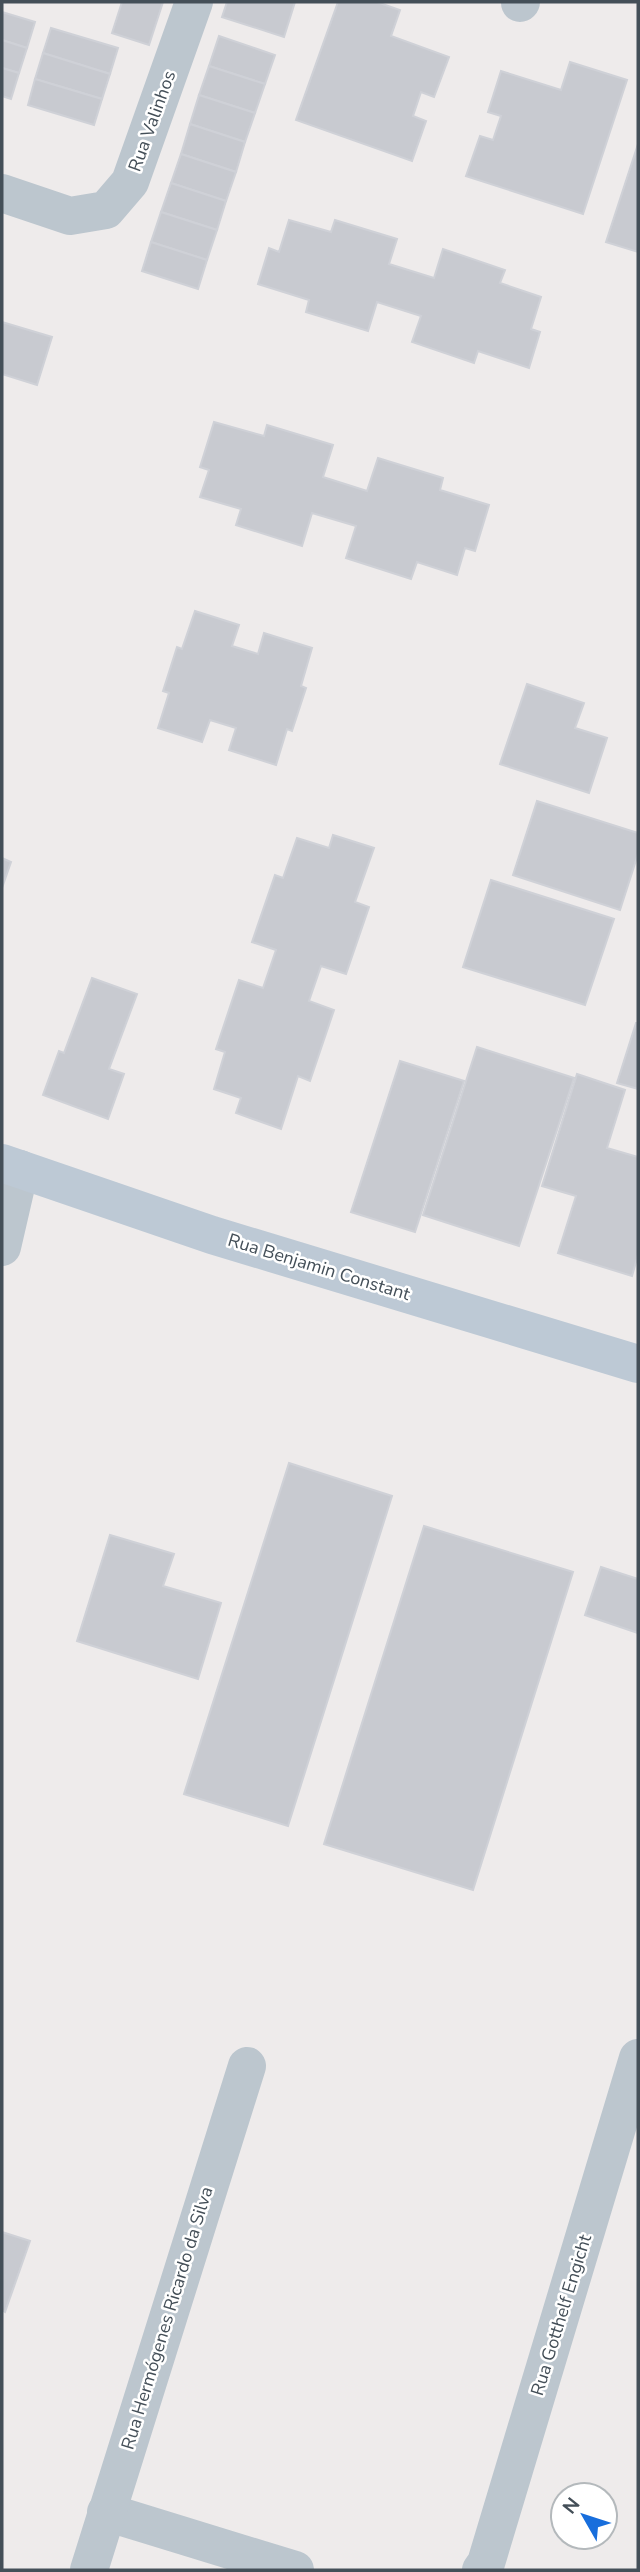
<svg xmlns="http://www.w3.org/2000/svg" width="640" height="2572" font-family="'Nunito Sans',sans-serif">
<rect width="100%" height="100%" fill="#eeebeb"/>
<g fill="#c8cad0" stroke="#cfd1d7" stroke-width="2">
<path d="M122,2H163L149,45L112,33Z"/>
<path d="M227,2H295L284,37L222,17Z"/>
<path d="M338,2H377L400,10L391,36L449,57L434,97L421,92L413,116L426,121L412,161L296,120Z"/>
<path d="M2,12L35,22L27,48L2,40Z"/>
<path d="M51,28L118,48L110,74L43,53Z"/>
<path d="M219,36L275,55L265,84L209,66Z"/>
<path d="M2,40L27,48L19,73L2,68Z"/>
<path d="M43,53L110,74L102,99L35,79Z"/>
<path d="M570,62L627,80L583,214L466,176L480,136L493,140L501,116L488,112L501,71L561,90Z"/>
<path d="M209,66L265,84L255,113L199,95Z"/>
<path d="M2,68L19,73L11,99L2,96Z"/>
<path d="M35,79L102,99L94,125L28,105Z"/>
<path d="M199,95L255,113L245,142L190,124Z"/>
<path d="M190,124L245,142L236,172L181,154Z"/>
<path d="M638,144V252L606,242Z"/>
<path d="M181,154L236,172L226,201L171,183Z"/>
<path d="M171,183L226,201L217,230L161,212Z"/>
<path d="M161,212L217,230L207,260L151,242Z"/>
<path d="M289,220L331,232L335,220L397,239L389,264L434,278L443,249L505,270L500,283L541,297L531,329L540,332L529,368L478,351L474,363L412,342L421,316L377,302L368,331L306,312L309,300L258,284L269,248L279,252Z"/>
<path d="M151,242L207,260L198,289L142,271Z"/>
<path d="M2,322L52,337L37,385L2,374Z"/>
<path d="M214,422L264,436L267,425L333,445L323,477L367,491L378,458L443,478L440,490L489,505L475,551L465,548L457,575L417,562L411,579L346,558L356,526L312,513L302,546L236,525L241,509L200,497L209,470L200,467Z"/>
<path d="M195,611L239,625L232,646L258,654L264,633L312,648L301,686L306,688L292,731L287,729L276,765L229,750L236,728L210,720L202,742L158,728L169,693L163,691L177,647L182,649Z"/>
<path d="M527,684L584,703L575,728L607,738L589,793L500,764Z"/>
<path d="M537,801L638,833V854L620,910L513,875Z"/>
<path d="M333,835L374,848L355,902L369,907L346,974L321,966L309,1001L334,1010L310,1081L298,1076L281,1129L236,1113L241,1098L214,1089L225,1052L216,1049L239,980L263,988L276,950L252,942L275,875L283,878L297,838L329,848Z"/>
<path d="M2,858L11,862L2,888Z"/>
<path d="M491,880L614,919L585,1005L463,967Z"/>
<path d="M92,978L137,994L109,1069L124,1074L108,1119L43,1095L59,1051L64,1053Z"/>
<path d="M636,1023H638V1089L617,1083Z"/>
<path d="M477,1047L574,1078L519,1246L423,1215Z"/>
<path d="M400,1061L464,1081L415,1232L351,1212Z"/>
<path d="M577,1074L625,1090L607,1148L638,1157V1255L632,1276L558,1253L576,1196L542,1186Z"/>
<path d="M289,1463L392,1496L288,1826L184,1794Z"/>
<path d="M424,1526L573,1572L473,1890L324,1844Z"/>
<path d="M110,1535L174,1554L163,1586L221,1603L198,1679L77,1641Z"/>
<path d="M601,1567L638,1579V1633L585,1615Z"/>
<path d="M2,2232L30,2241L5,2312L2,2310Z"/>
</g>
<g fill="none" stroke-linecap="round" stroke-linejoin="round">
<g stroke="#bcc6ce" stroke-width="38">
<path d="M520,3L521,2"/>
<path d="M2,193L70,216L106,210L130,182L194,2"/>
<path d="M2,1247L20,1169"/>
<path d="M106,2512L295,2570"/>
<path d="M89,2570L247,2066"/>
<path d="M481,2570L486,2563L638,2058"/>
</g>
<path stroke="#bdc9d5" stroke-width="38" d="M2,1163L212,1235L638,1364"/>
</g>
<g text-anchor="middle" stroke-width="5" stroke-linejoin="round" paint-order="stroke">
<g font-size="18" fill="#444f58" stroke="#fff">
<text transform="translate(152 121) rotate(-70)" y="6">Rua Valinhos</text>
<text transform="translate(319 1267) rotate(17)" y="6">Rua Benjamin Constant</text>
<text transform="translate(561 2315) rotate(-73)" y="6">Rua Gotthelf Engicht</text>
<text transform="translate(167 2318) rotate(-73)" y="6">Rua Hermógenes Ricardo da Silva</text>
</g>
</g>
<rect width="640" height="2572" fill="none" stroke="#444f58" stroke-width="7"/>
<g transform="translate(584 2516) rotate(309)"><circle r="33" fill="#ffffff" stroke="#b4b9bc" stroke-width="2"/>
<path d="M0-5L12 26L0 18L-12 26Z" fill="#186edc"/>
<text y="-10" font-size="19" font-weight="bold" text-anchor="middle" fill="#444f58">N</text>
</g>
</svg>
